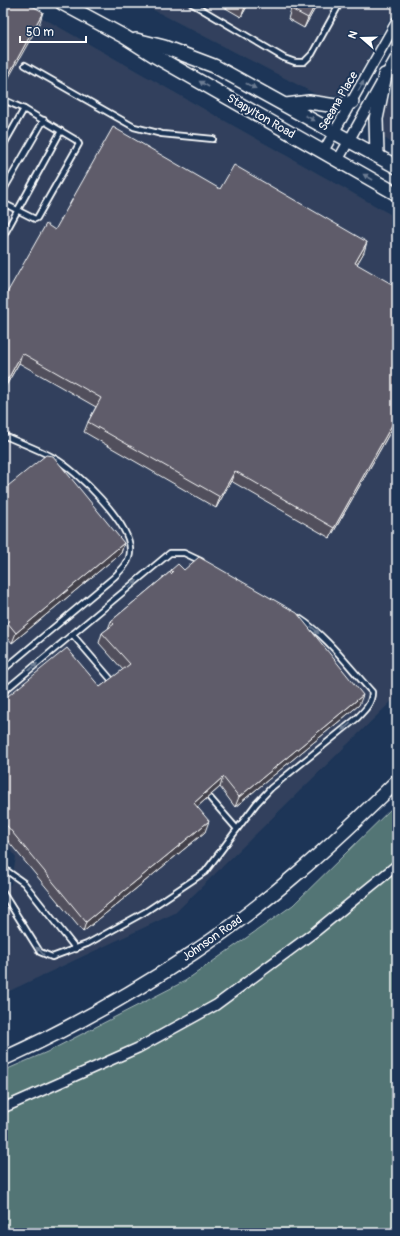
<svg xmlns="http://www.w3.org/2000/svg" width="400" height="1236" font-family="Pangolin,sans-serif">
<rect width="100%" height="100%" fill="#1d3557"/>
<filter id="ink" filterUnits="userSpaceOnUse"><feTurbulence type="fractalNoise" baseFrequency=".025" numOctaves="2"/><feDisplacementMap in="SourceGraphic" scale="8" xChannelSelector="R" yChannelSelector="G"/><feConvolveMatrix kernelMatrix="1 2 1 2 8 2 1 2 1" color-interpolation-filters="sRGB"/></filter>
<g filter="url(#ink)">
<g fill="#30415d">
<path d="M3,3H15L43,18L397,218V696L175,913L3,994V891L11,884L16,857L3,839Z"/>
<path d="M140,3H397V6L348,95L321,97Z"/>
<path d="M397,85V146L384,138L385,106Z"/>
</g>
<path fill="#527474" stroke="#a8baba" d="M397,803V1233H3V1071L47,1052L185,981L293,905Z"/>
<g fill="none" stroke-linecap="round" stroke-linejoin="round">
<defs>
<g id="lane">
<path d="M191,3L284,58L295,62H304L312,54L340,3"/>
<path d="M25,65L134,127L162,134L213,139"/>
<path d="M3,146L24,109L4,100"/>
<path d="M3,191L44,120"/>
<path d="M3,203L35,219L37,218L79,144L76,140L24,109"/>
<path d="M3,237L61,131"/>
<path d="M3,435C20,443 38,449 54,458C76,470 132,524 130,551C130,563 121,570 113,578L3,670"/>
<path d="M72,634L114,683"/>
<path d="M3,692L170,553H184L201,561"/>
<path d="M210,798L237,829"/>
<path d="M3,868L24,883L76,949"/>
<path d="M3,893L40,952L52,957L87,944L145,912L205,872L256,804L271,788L356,719C364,711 372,704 372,692C349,667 327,636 299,618"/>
</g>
<g id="street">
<path d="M323,152L397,21"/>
<path d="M338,160L397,55"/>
<path d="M3,1108L138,1048L216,1005L316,931L397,865"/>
</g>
<g id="secondary">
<path d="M62,3L125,37L155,56L397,194"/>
<path d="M136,40L164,47L214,66L397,167"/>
<path d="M286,105L309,102L336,106L352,102"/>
<path d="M377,155L376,119L385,75"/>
<path d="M3,1059C69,1029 133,993 193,953C267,904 334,843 397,781"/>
</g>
</defs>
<use href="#lane" stroke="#fff" stroke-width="8"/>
<use href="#street" stroke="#fff" stroke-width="12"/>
<use href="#secondary" stroke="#fff" stroke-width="16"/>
<use href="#lane" stroke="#1d3557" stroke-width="4.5"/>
<use href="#street" stroke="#1d3557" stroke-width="9"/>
<use href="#secondary" stroke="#1d3557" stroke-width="13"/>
</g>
<g fill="#514f5b" stroke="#fff">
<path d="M217,3H249L241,17Z"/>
<path d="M291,3H318L304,28L288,19L291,9L294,5Z"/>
<path d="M220,189L364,252L357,264L397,420L330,538L231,481L216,508L84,432L88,422L96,407L19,363L4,389L3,388V300L55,230Z"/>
<path d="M3,490L124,543L121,553L12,643L3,631Z"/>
<path d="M171,570H184L359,705L235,807L220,787L197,807L205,832L83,932L3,835V700L100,687L123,670L99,643L102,633L108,629L111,621L170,572Z"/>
</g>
<g fill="#42404a" stroke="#fff">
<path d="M247,3H249L241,17L245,7Z"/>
<path d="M316,3H318L304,28L308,18Z"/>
<path d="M43,12L40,22L3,88V85Z"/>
<path d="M367,242L364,252L352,273L355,263Z"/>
<path d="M22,353L19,363L4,389L8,379Z"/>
<path d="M397,416V420L330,538L334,528Z"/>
<path d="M235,471L231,481L216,508L220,497Z"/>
<path d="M124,543L121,553L12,643L16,633Z"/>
<path d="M363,695L359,705L235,807L239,797Z"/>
<path d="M223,777L220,787L190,813L194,803Z"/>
<path d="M209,821L205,832L83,932L86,922Z"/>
</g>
<g fill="#5e5c6a" stroke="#fff">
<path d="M3,3H27L43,12L3,85Z"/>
<path d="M238,3H247L245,7Z"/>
<path d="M295,3H316L308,18L291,9Z"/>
<path d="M113,127L220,189L234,165L367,242L355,263L397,287V416L334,528L235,471L220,497L88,422L101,398L22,353L8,379L3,376V300L46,224L55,230Z"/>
<path d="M46,455L53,456L124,543L16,633L3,617V490Z"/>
<path d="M199,557L297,613L363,695L239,797L223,777L194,803L209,821L86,922L3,821V700L67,648L100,687L130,664L102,633L114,624L111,621L170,572L171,574L173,572L171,570L178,564L184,570Z"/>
</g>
<defs><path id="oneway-solid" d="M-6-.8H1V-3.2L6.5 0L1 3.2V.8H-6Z"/></defs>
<g fill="#6c7c92">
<use href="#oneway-solid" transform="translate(204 84) rotate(-150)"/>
<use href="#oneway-solid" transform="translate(251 86) rotate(28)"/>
<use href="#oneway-solid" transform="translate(361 86) rotate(-61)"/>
<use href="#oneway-solid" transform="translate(310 118) rotate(29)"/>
<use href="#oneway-solid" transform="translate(368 177) rotate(-150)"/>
<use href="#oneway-solid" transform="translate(133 584) rotate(-40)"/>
<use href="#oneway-solid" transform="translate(315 630) rotate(43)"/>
<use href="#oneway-solid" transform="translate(33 667) rotate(-40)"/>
<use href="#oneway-solid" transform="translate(346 727) rotate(141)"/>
<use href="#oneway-solid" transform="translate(40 951) rotate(-135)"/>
</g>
</g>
<g text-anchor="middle" stroke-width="4" stroke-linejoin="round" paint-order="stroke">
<g font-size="12" fill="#fff" stroke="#1d3557">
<text transform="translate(338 101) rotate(-60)" y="4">Seeana Place</text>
<text transform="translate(261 116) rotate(30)" y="4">Stapylton Road</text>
<text transform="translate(212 938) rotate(-35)" y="4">Johnson Road</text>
</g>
</g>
<rect width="400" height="1236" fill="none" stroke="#1d3557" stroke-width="16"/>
<rect x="8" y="8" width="384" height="1220" fill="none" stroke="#fff" stroke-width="1.5" filter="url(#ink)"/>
<g transform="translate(362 38) rotate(290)" stroke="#1d3557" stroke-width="3" paint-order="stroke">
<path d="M0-3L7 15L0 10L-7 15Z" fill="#ffffff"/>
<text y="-6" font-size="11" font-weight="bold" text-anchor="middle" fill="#ffffff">N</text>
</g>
<path d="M20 36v6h66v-6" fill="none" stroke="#ffffff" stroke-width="2"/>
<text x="26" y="36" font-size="12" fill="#ffffff" stroke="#1d3557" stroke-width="3" paint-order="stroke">50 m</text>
</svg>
